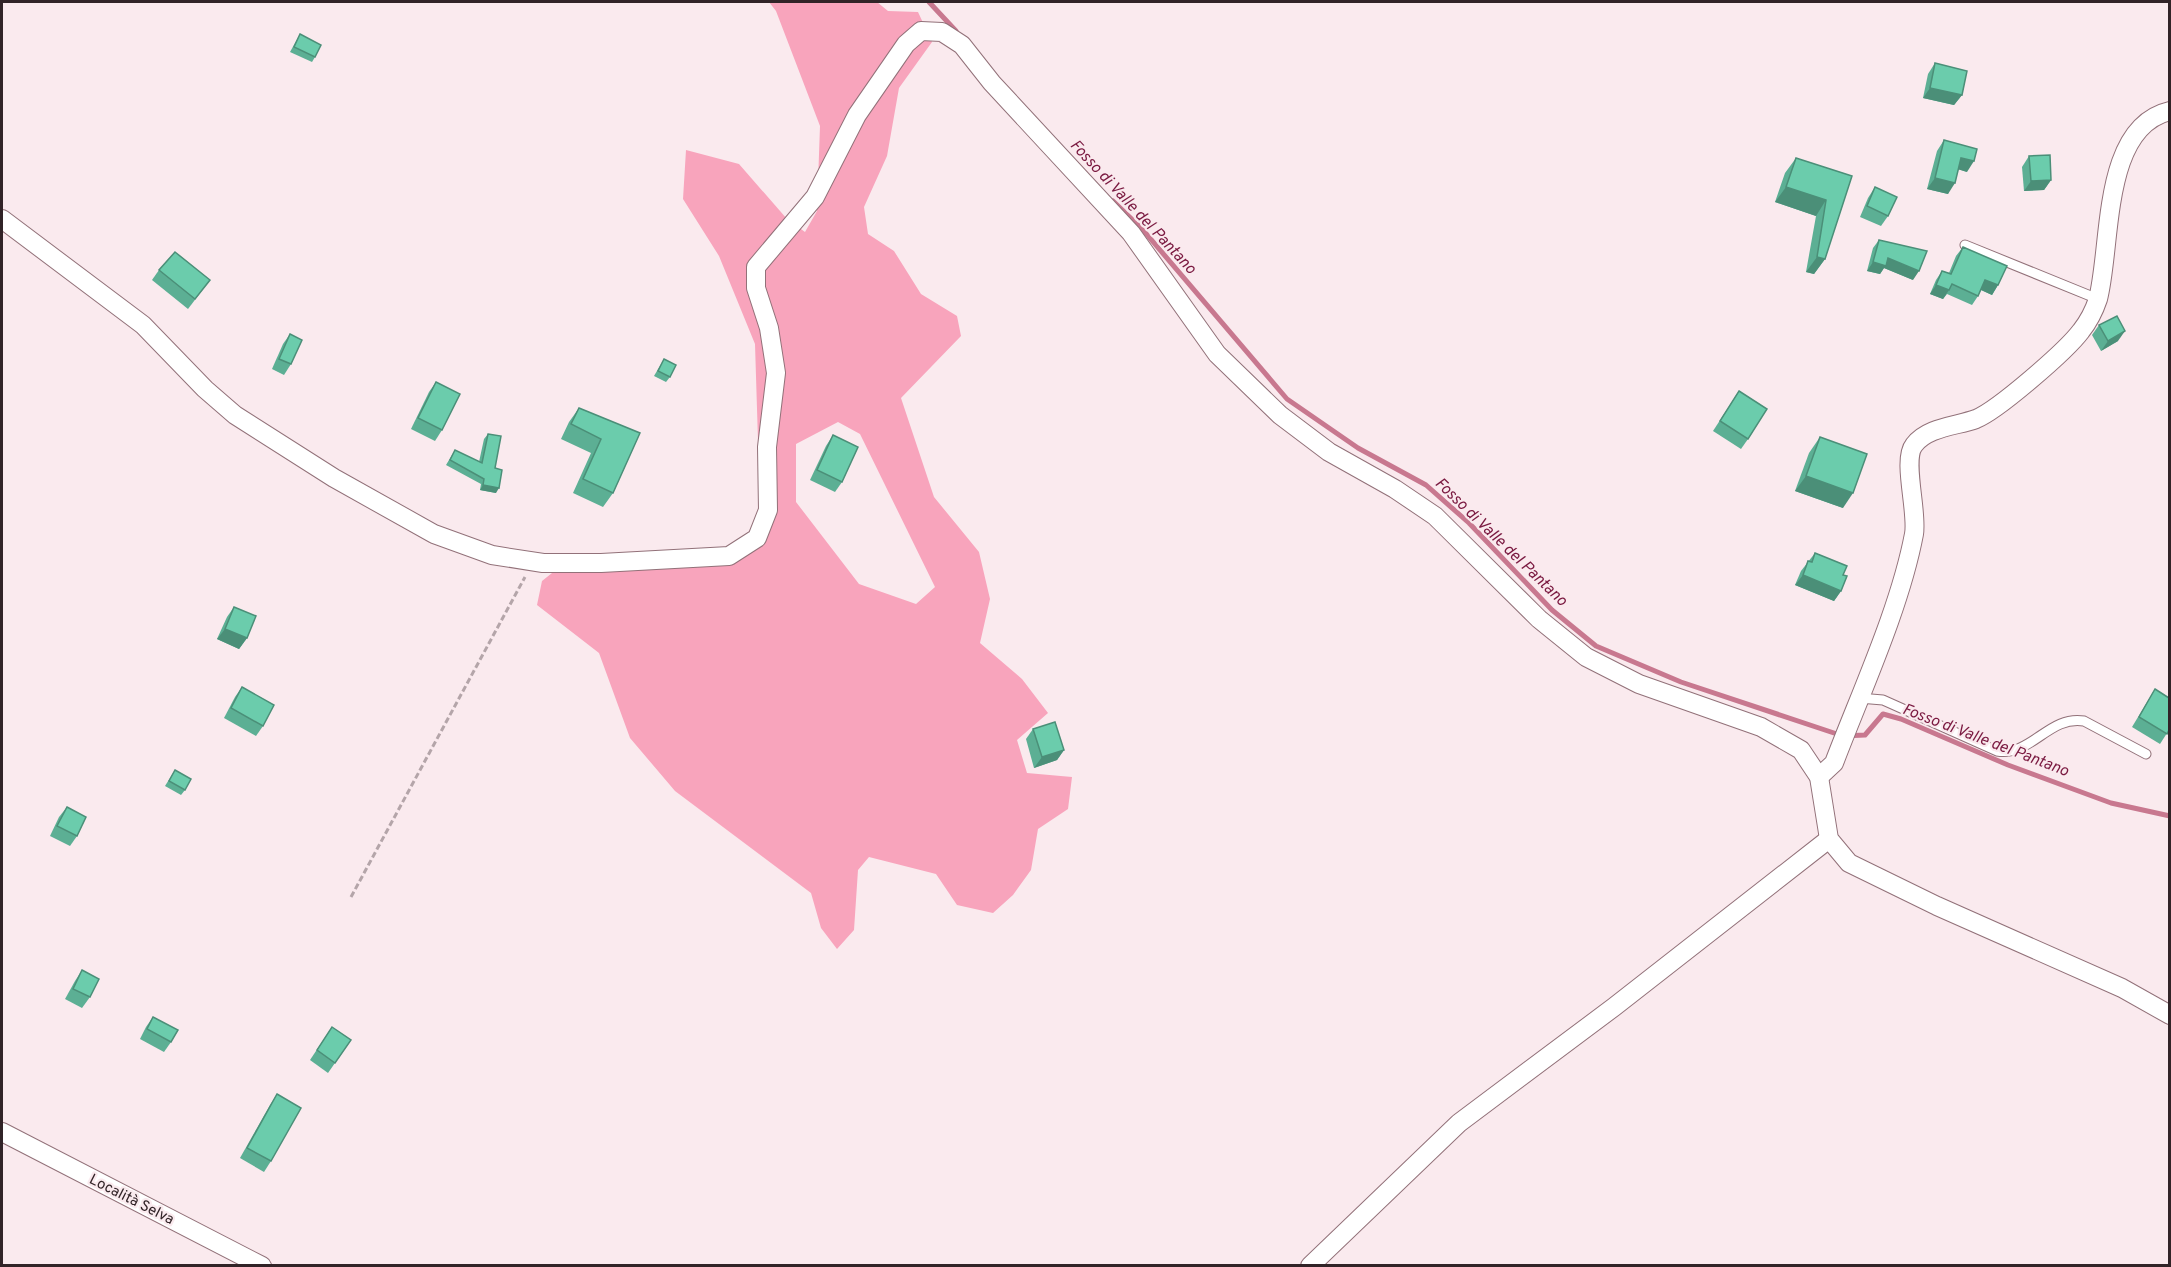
<svg xmlns="http://www.w3.org/2000/svg" width="2171" height="1267" font-family="Overpass,sans-serif">
<rect width="100%" height="100%" fill="#faeaee"/>
<path fill="#f8a4bc" fill-rule="evenodd" d="M769,2H877L888,11L918,12L932,42L899,88L887,156L864,207L868,234L894,251L921,294L957,316L961,336L901,398L934,497L979,552L990,599L980,643L1022,679L1048,713L1017,740L1027,773L1072,777L1068,809L1038,829L1031,870L1013,895L993,913L957,905L936,874L869,857L858,870L854,930L837,949L821,928L811,893L675,791L630,738L599,653L537,605L542,581L557,569L709,565L744,557L761,538L755,344L719,256L683,199L686,150L739,164L787,219L805,232L817,211L820,126L776,11ZM838,422L860,434L935,587L916,604L859,584L796,502V444Z"/>
<g fill="none" stroke-linecap="round" stroke-linejoin="round">
<g stroke="#c8788f" stroke-width="5">
<path d="M929,2L956,31"/>
<path d="M1113,201L1143,230L1287,399L1358,448L1426,485L1469,523L1552,610L1596,646L1681,682L1843,736L1865,735L1883,714L1901,719L2008,765L2111,803L2170,816"/>
</g>
<defs>
<g id="lane">
<path d="M1965,245L2098,299"/>
<path d="M1859,698L1883,700L1997,751C2031,757 2049,715 2084,721L2146,754"/>
</g>
<g id="street">
<path d="M2,219L143,325L205,389L235,415L334,478L434,534L492,555L543,563H601L729,556L757,538L768,510L767,447L776,373L769,328L756,288V267L815,197L857,115L906,44L921,31L942,32L962,45L992,83L1131,233L1217,354L1280,415L1329,452L1395,489L1435,516L1539,619L1586,657L1639,684L1761,727L1801,750L1819,777L1829,839L1849,863L1937,906L2122,988L2170,1015"/>
<path d="M1819,777L1834,763C1861,692 1900,608 1914,534C1918,512 1902,460 1914,445C1927,427 1957,426 1976,419C1998,410 2066,351 2081,331C2089,321 2094,311 2098,299C2112,245 2101,127 2170,111"/>
<path d="M2,1132L262,1266"/>
<path d="M1310,1266L1459,1123L1614,1007L1829,839"/>
</g>
</defs>
<use href="#lane" stroke="#927179" stroke-width="11"/>
<use href="#street" stroke="#927179" stroke-width="20"/>
<path stroke="#b4a5a9" stroke-width="3" stroke-dasharray="6 3" stroke-linecap="butt" d="M351,897L525,577"/>
<use href="#lane" stroke="#fff" stroke-width="9"/>
<use href="#street" stroke="#fff" stroke-width="18"/>
</g>
<g fill="#5caf94">
<path d="M300,34L315,57L312,62L290,52Z"/>
<path d="M1935,63L1962,95L1954,105L1923,98L1928,74Z"/>
<path d="M1944,140L1967,172L1958,169L1948,194L1927,189L1937,151Z"/>
<path d="M2029,156L2051,180L2044,190L2024,191L2022,167Z"/>
<path d="M1796,158L1852,176L1825,259L1814,274L1806,272L1816,216L1775,202L1785,173Z"/>
<path d="M1875,187L1888,216L1881,226L1860,217L1868,198Z"/>
<path d="M1879,240L1913,280L1884,268L1880,274L1867,271L1873,248Z"/>
<path d="M1963,247L1998,285L1992,295L1981,290L1978,296L1972,305L1947,294L1943,299L1930,294L1936,280L1942,271L1949,273L1956,256Z"/>
<path d="M159,270L210,280L188,309L152,280Z"/>
<path d="M2099,325L2118,341L2101,351L2092,335Z"/>
<path d="M290,334L291,364L284,375L272,369L283,344Z"/>
<path d="M664,359L670,377L666,382L654,376Z"/>
<path d="M436,382L442,430L435,441L411,429L429,392Z"/>
<path d="M1739,391L1748,439L1741,449L1713,431Z"/>
<path d="M579,408L640,433L613,493L603,507L573,493L591,453L561,439L569,422Z"/>
<path d="M488,434L495,468L496,493L480,490L481,484L446,465L455,450L479,462L484,439Z"/>
<path d="M833,435L842,482L835,492L810,480L826,446Z"/>
<path d="M1820,437L1843,508L1795,491L1809,453Z"/>
<path d="M1815,553L1843,575L1841,591L1834,601L1795,585L1801,571Z"/>
<path d="M234,607L247,638L239,649L217,639L227,617Z"/>
<path d="M242,687L263,726L256,736L224,718L235,697Z"/>
<path d="M2155,689L2169,730L2160,744L2132,727Z"/>
<path d="M1033,729L1064,750L1057,760L1034,768L1026,739Z"/>
<path d="M175,770L185,790L181,795L165,786Z"/>
<path d="M67,807L77,836L70,846L50,836L59,817Z"/>
<path d="M82,970L90,997L82,1008L65,999L75,981Z"/>
<path d="M153,1017L171,1042L164,1052L140,1039L146,1027Z"/>
<path d="M332,1027L351,1040L328,1073L310,1060Z"/>
<path d="M277,1094L271,1161L264,1172L240,1158L270,1105Z"/>
</g>
<g fill="#4b8f78">
<path d="M1930,88L1962,95L1954,105L1923,98Z"/>
<path d="M1961,158L1974,161L1967,172L1954,168Z"/>
<path d="M1935,178L1955,183L1948,194L1927,189Z"/>
<path d="M2051,180L2044,190L2024,191L2031,181Z"/>
<path d="M1786,187L1826,200L1816,216L1775,202Z"/>
<path d="M1817,257L1825,259L1814,274L1806,272Z"/>
<path d="M1888,258L1919,271L1913,280L1884,268L1880,274L1867,271L1873,262Z"/>
<path d="M1985,280L1998,285L1992,295L1979,289Z"/>
<path d="M1936,285L1949,290L1943,299L1930,294Z"/>
<path d="M2125,331L2118,341L2101,351L2108,341Z"/>
<path d="M1806,476L1853,493L1843,508L1795,491Z"/>
<path d="M483,485L499,488L496,493L480,490Z"/>
<path d="M1803,575L1841,591L1834,601L1795,585Z"/>
<path d="M225,629L247,638L239,649L217,639Z"/>
<path d="M1064,750L1057,760L1034,768L1042,757Z"/>
</g>
<g fill="#6bccac" stroke="#4b8f78" stroke-width="1.5">
<path d="M300,34L321,45L315,57L294,47Z"/>
<path d="M1935,63L1967,71L1962,95L1930,88Z"/>
<path d="M1944,140L1977,149L1974,161L1961,158L1955,183L1935,178Z"/>
<path d="M2050,155L2051,180L2031,181L2029,156Z"/>
<path d="M1796,158L1852,176L1825,259L1817,257L1826,200L1786,187Z"/>
<path d="M1875,187L1897,197L1888,216L1867,206Z"/>
<path d="M1879,240L1927,251L1919,271L1888,258L1886,266L1873,262Z"/>
<path d="M1963,247L2007,266L1998,285L1985,280L1978,296L1952,284L1949,290L1936,285L1942,271L1951,274Z"/>
<path d="M175,252L210,280L195,299L159,270Z"/>
<path d="M2117,316L2125,331L2108,341L2099,325Z"/>
<path d="M290,334L302,340L291,364L279,359Z"/>
<path d="M664,359L676,365L670,377L658,371Z"/>
<path d="M436,382L460,394L442,430L418,418Z"/>
<path d="M1739,391L1767,409L1748,439L1720,421Z"/>
<path d="M579,408L640,433L613,493L583,479L601,439L571,424Z"/>
<path d="M488,434L501,436L495,468L502,470L499,488L483,485L484,479L450,460L455,450L482,463Z"/>
<path d="M833,435L858,447L842,482L817,470Z"/>
<path d="M1820,437L1867,454L1853,493L1806,476Z"/>
<path d="M1815,553L1847,566L1843,575L1847,576L1841,591L1803,575L1808,561L1812,562Z"/>
<path d="M234,607L256,616L247,638L225,629Z"/>
<path d="M242,687L274,705L263,726L231,708Z"/>
<path d="M2155,689L2169,698V730L2167,734L2139,717Z"/>
<path d="M1055,722L1064,750L1042,757L1033,729Z"/>
<path d="M175,770L191,779L185,790L169,781Z"/>
<path d="M67,807L86,817L77,836L57,826Z"/>
<path d="M82,970L99,979L90,997L73,989Z"/>
<path d="M153,1017L178,1030L171,1042L147,1029Z"/>
<path d="M332,1027L351,1040L335,1063L317,1050Z"/>
<path d="M277,1094L301,1108L271,1161L247,1148Z"/>
</g>
<g text-anchor="middle" stroke-width="4.5" stroke-linejoin="round" paint-order="stroke">
<g font-size="15" fill="#312327" stroke="#faeaee">
<text transform="translate(132 1199) rotate(27)" y="5">Località Selva</text>
</g>
<g font-size="16" font-style="italic" fill="#7a1940" stroke="#faeaee">
<text transform="translate(1134 206) rotate(47)" y="6">Fosso di Valle del Pantano</text>
<text transform="translate(1502 541) rotate(44)" y="6">Fosso di Valle del Pantano</text>
<text transform="translate(1986 739) rotate(21)" y="6">Fosso di Valle del Pantano</text>
</g>
</g>
<rect width="2171" height="1267" fill="none" stroke="#312327" stroke-width="6"/>
</svg>
